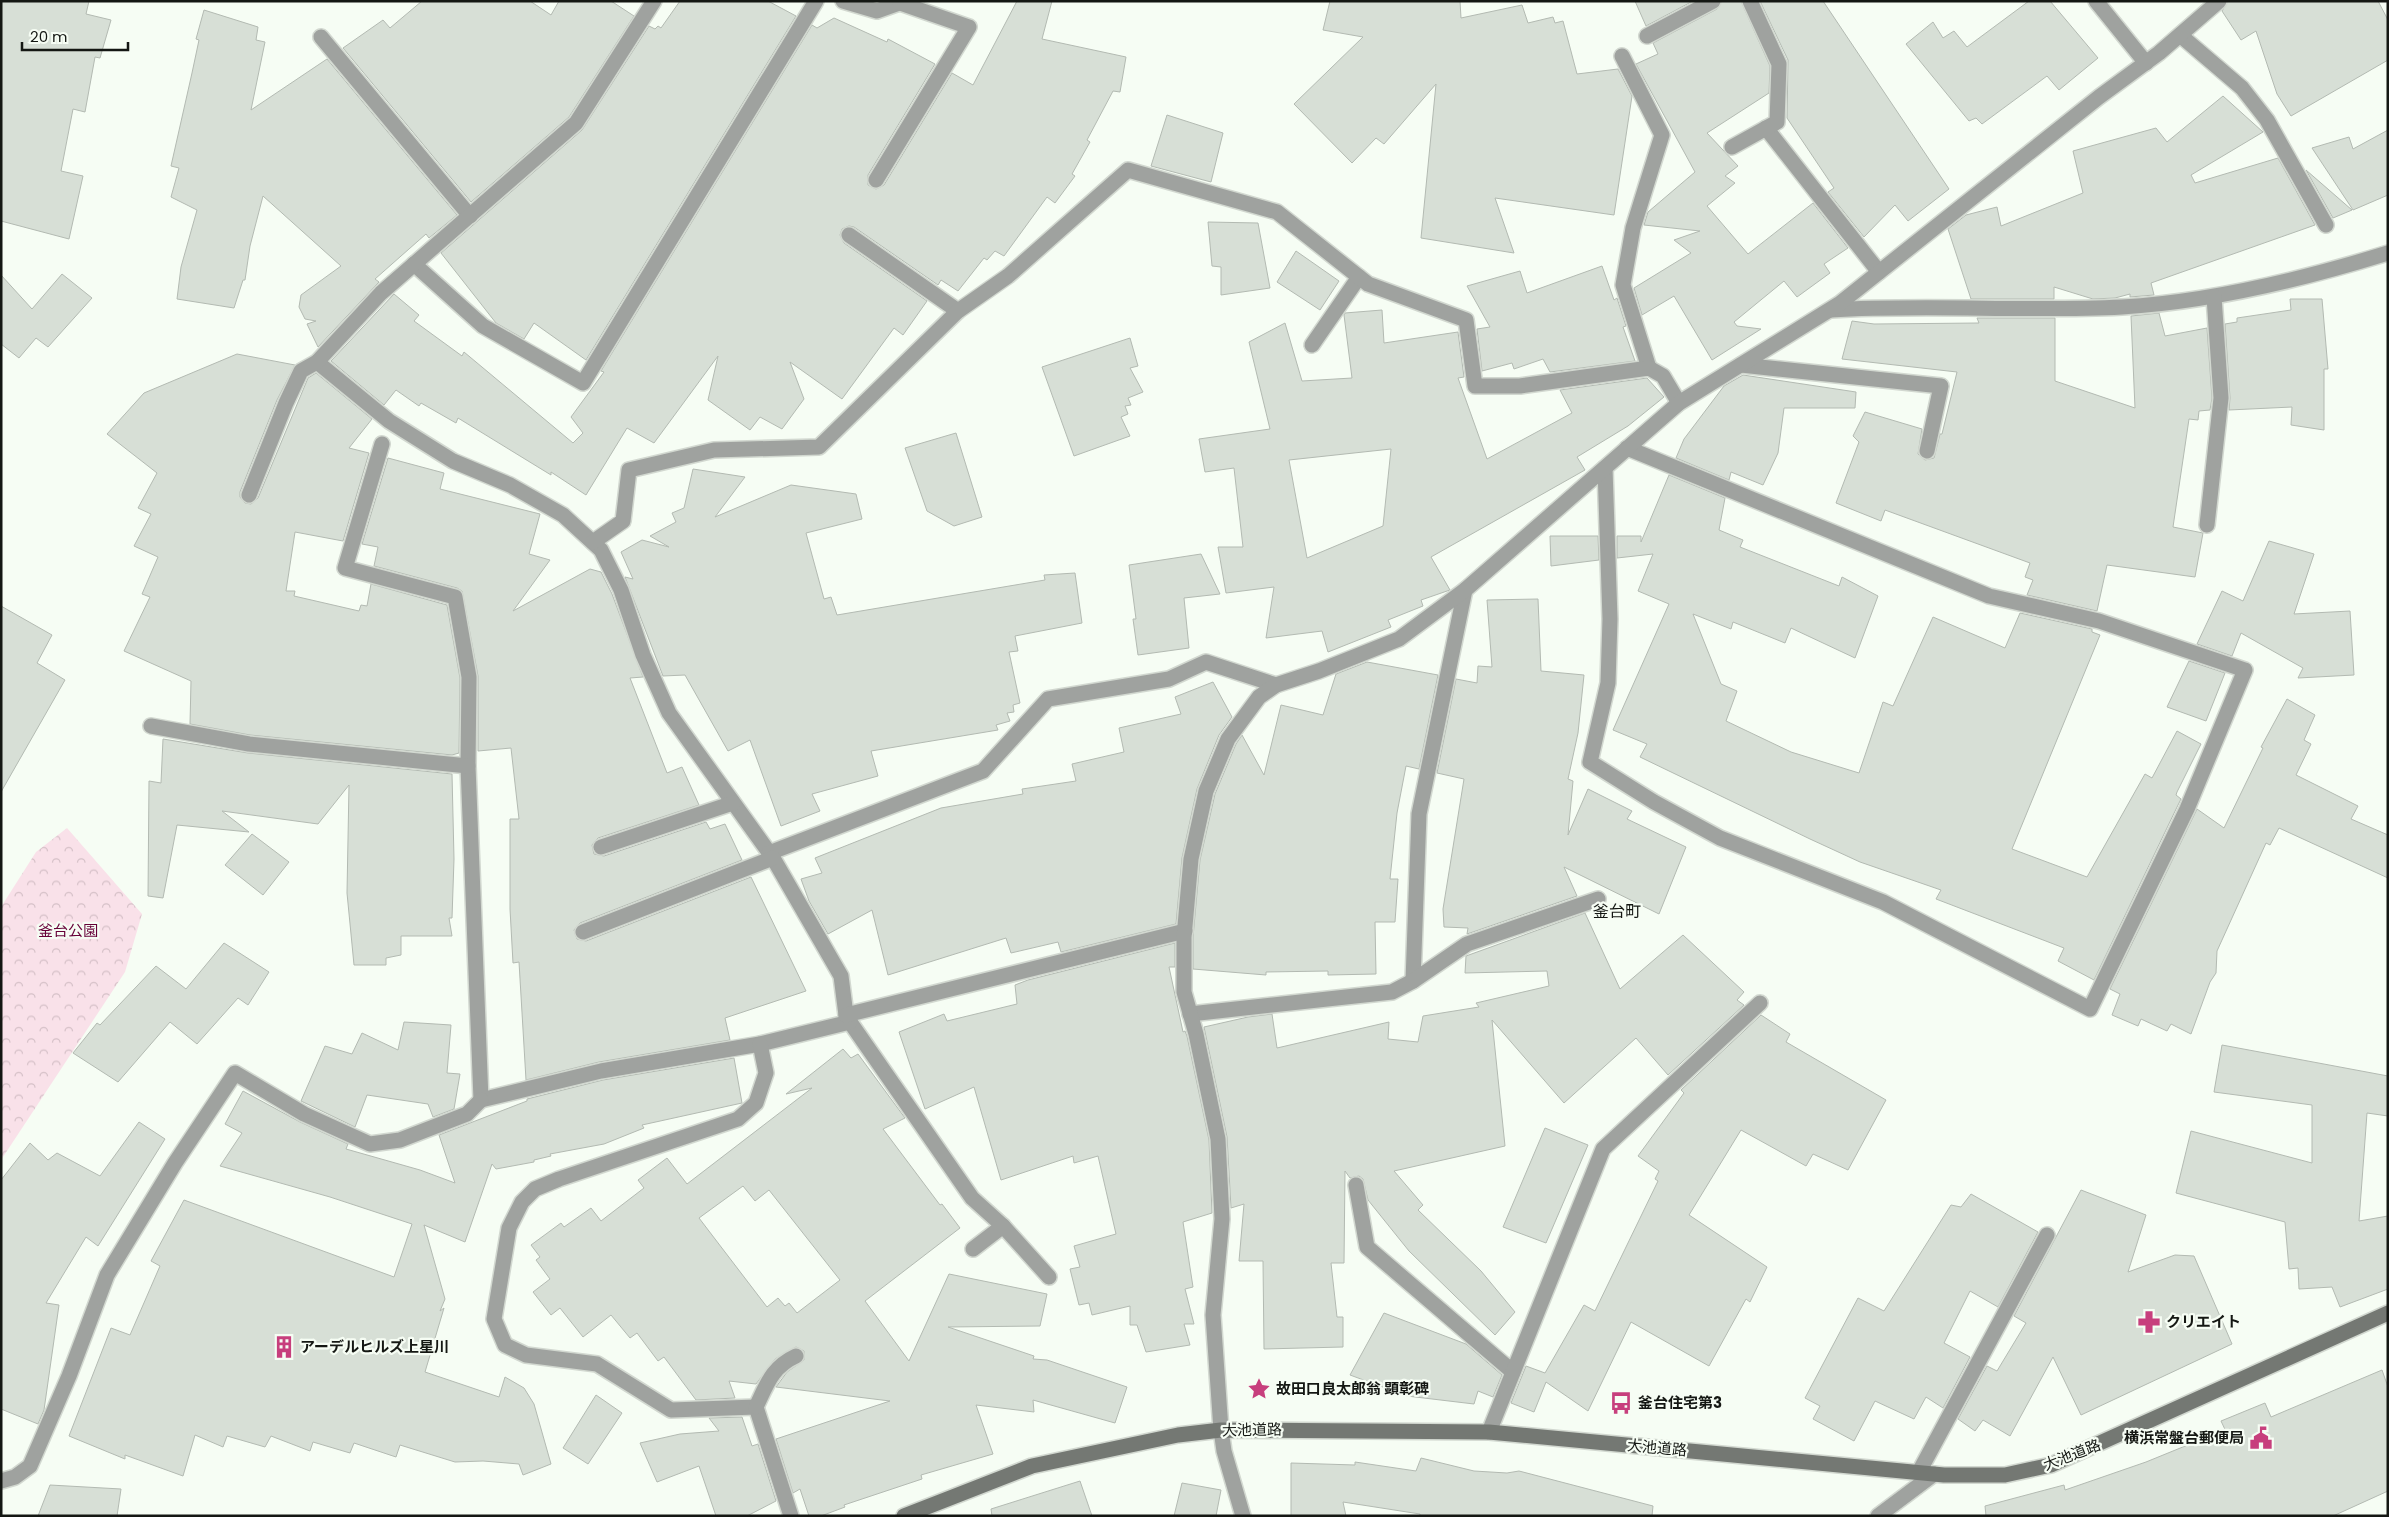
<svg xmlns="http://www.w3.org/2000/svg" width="2389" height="1517" font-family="Poppins,'Noto Sans JP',sans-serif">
<defs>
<pattern id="park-crowns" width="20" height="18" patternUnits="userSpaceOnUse" patternTransform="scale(1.25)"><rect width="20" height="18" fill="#f9e1e9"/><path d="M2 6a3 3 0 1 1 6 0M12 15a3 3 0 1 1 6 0" fill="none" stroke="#d5c0c7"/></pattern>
</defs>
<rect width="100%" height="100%" fill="#f6fdf4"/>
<path fill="url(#park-crowns)" d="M67,828L142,914L125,972L1,1160V907L36,852Z"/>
<g fill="#d7dfd6" stroke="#b3bab2" fill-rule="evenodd">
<path d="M1,1H89L86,14L111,20L100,58L95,57L85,112L73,109L61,171L83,176L69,239L1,221Z"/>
<path d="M422,1H530L551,15L559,1H611L634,16L569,117L471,202L343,48L383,20L390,28Z"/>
<path d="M680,1H768L796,16L586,360L534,323L524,339L496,323L441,253L582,130L649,26L655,29L658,26L661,28Z"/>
<path d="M1017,1H1052L1042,39L1126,57L1120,92L1113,91L1087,140L1090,142L1072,174L1075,176L1055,203L1047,197L1004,256L995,251L987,260L984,258L958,291L941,280L938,285L854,227L849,226L842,229L840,235L844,243L927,301L903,335L894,328L842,399L790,362L804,399L782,429L760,417L750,430L708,400L718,356L654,443L627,428L586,495L551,472V475L458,418L456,423L421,403L419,406L396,390L384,405L331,361L394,294L419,315L414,321L462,356L464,352L573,443L583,433L571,417L604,372L601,371L812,25L817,28L834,18L887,42L888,39L935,64L868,175V185L876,189L884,185L952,73L973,85Z"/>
<path d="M1330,1H1460L1461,18L1522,5L1528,23L1553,17L1555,23L1563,21L1577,74L1618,69L1632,96L1614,215L1495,198L1514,253L1421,238L1436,84L1384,144L1376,138L1352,163L1294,104L1363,37L1323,30Z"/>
<path d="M1635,1H1693L1646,26Z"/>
<path d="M1722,1H1741L1770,66L1769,93L1707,133L1738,166L1725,176L1735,183L1707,206L1748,254L1813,203L1848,248L1824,264L1830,273L1797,297L1784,281L1734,322L1737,326L1761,329L1712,360L1674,296L1642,315L1634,288L1691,253L1674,240L1700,231L1644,225L1648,212L1695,172L1636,64L1658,54L1653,43L1717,9Z"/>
<path d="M1760,1H1823L1949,189L1908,221L1895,205L1864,237L1828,192L1834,188L1787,118L1788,60Z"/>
<path d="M2029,1H2050L2098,58L2059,90L2047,76L1982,124L1976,118L1969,121L1906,44L1933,22L1943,38L1954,31L1967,47Z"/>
<path d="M2228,1H2378L2388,20V60L2291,116L2277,94L2256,31L2241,40L2222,11Z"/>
<path d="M204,10L258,27L256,40L265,42L251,110L327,59L457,215L429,238L426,234L375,279L379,282L318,347L307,324L316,321L305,319L299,307L301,295L341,266L263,196L250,246L245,280H243L234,308L177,299L181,267L197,210L171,197L179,168L171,166L192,73L199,40L196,39Z"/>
<path d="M2223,96L2263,132L2191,175L2195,183L2278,158L2315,225L2151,283L2154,295L2130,297V294L2115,298L2093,299L2054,287V299H1971L1948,229L1966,215L1997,207L2001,226L2083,193L2073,151L2156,128L2167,142Z"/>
<path d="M1167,115L1223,133L1211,182L1151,166Z"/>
<path d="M2388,130V195L2353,210L2312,148L2349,137L2353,149Z"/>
<path d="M2306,170L2352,210L2333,218Z"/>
<path d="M1208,222L1258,223L1270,288L1221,295V267L1212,266Z"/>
<path d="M1296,251L1339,281L1320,310L1277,282Z"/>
<path d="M1602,266L1614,300L1617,298L1626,326L1623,327L1635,361L1550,372L1543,359L1514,369L1512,363L1482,371L1477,329L1490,327L1467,286L1520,271L1527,293Z"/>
<path d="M62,274L92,298L48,347L36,338L19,358L1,344V275L32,309Z"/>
<path d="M2290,299H2322L2328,369H2324V430L2291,425L2292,407L2229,410L2230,398L2225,324L2237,322V318L2291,310Z"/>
<path d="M1382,310L1384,343L1458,332L1464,377L1458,378L1487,459L1572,413L1560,390L1647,378L1664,397L1628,426L1577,457L1585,470L1431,557L1450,590L1421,600L1423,606L1388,620L1391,627L1328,652L1322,631L1266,638L1274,587L1226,593L1218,547H1243L1234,468L1205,472L1199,439L1270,429L1249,342L1285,323L1302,381L1352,378L1344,315L1345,313ZM1391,449L1383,526L1307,558L1289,460Z"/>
<path d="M2159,313L2165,336L2207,328L2212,398L2210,410L2199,411L2198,420L2189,419L2173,527L2203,533L2195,577L2107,565L2097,611L2027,595L2033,580L2025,577L2030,563L1885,510L1881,521L1836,503L1859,442L1853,436L1865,412L1922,429L1918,454L1925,460L1934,458L1940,434H1942L1957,372L1842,359L1852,321L1874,324L1979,323L1977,318H2055V381L2135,408L2131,316Z"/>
<path d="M1130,338L1138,366L1130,368L1143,392L1128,398L1131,405L1125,406L1128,414L1121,417L1130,436L1074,456L1042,367Z"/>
<path d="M237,354L295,365L277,400L240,492V497L245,503L251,504L258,498L308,378L316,373L372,419L349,448L369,453L343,541L295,532L286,591H295L294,596L359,611L361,605L367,606L371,584L447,605L460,678L459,753L452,755L250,735L190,724L191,681L124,651L150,597L142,594L158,557L134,546L151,514L138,508L157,473L107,434L144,393Z"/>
<path d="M1743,375L1856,392L1855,408H1784L1778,453L1763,485L1731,472L1729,480L1676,458L1684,439L1724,386Z"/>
<path d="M956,433L982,517L954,526L927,511L905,448Z"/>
<path d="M388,458L444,473L440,489L540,514L529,554L550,560L513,611L590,569L601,572L612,594L643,677L630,678L667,773L682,767L699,805L598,838L592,845L594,854L604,856L706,822L710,829L725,824L742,860L580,923L574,930L577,939L586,941L751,877L806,991L725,1018L730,1040L599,1062L526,1080L519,962L513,963L510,909V819H519L511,748L478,751V676L462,591L457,588L374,566L378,547L362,544Z"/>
<path d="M693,469L745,477L715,517L791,485L856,494L862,519L806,533L824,599L831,597L837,615L1045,580L1044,575L1075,573L1082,623L1015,636L1018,651L1009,652L1020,703L1013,705L1014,712L1007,713L1010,721L996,725L998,730L871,751L878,776L812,794L820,811L781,826L750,740L728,751L685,675L663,676L625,577L633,579L621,552L642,540L669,547L650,536L676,522L672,513L684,508Z"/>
<path d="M1669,475L1725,498L1719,530L1743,540L1740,547L1839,586L1842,577L1878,596L1855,658L1791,628L1785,643L1733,622L1731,629L1693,614L1721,684L1737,691L1726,721L1791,752L1859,773L1883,702L1893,706L1933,617L2005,648L2020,613L2092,629V632L2100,635L2012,849L2087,877L2145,774L2152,778L2177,731L2201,744L2177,792L2176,795L2181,799L2178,805L2094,980L2058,961L2064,948L1936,899L1941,890L1860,862L1810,839L1640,757L1647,744L1613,730L1669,604L1638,591L1653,554L1617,558V536H1641V542Z"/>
<path d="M1550,536H1598L1599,560L1551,566Z"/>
<path d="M2269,541L2314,554L2294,614L2350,611L2354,675L2298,678L2303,668L2241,633L2232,656L2197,644L2222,591L2243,601Z"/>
<path d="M1201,554L1220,594L1184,598L1189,648L1138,655L1133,619H1136L1129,565Z"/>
<path d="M1538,599L1541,671L1584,675L1578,733L1568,779L1573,781L1568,835L1588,789L1632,811L1627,819L1686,847L1659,914L1564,867L1577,896L1467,934L1468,928L1444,927L1443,909L1464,779L1437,773L1456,679L1477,683L1478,666L1492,667L1487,600Z"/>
<path d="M1,606L52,635L37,663L65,680L1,792Z"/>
<path d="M2189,661L2225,673L2206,721L2167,707Z"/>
<path d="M1367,662L1438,675L1419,769L1406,766L1397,813L1390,879H1398L1395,922H1375L1376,974L1328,975V971L1266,972V975L1193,969V937L1200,860L1215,794L1236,744L1242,735L1264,775L1281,705L1323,715L1336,674Z"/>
<path d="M1213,682L1232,717L1219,735L1197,789L1182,858L1176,924L1061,952L1058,942L1011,953L1006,938L888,975L872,910L828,934L809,901L801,879L822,873L815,858L941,808L1023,794L1022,789L1076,781L1072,764L1124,752L1119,728L1181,714L1175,697Z"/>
<path d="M2287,699L2315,715L2304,740L2311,744L2296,775L2358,806L2351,819L2388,835V878L2279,828L2270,845L2266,843L2217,951L2216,973L2210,982L2191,1034L2171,1024L2167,1031L2141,1019L2138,1026L2112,1015L2120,994L2110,989L2197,809L2224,828L2263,748L2261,747Z"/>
<path d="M163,739L248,753L452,774L454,859L452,918H449L452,936H401V955L386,958V965H354L347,893L349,785L318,824L222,811L249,832L177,825L163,898L148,896L149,781L161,783Z"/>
<path d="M252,834L289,862L263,895L225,865Z"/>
<path d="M1585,913L1620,989L1683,935L1744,992L1737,1000L1744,1005L1668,1075L1636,1038L1564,1103L1492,1020L1505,1146L1394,1171L1423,1205L1418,1210L1481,1271L1515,1312L1495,1335L1409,1251L1368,1200L1363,1179L1359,1176L1350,1178L1345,1171L1344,1263H1331L1337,1317H1343V1347L1264,1349L1263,1261H1239L1244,1204L1231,1208L1227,1137L1204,1027L1248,1017L1272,1014L1277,1048L1389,1022L1388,1039L1418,1042L1423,1016L1479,1007L1476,1003L1549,986L1547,971L1465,973L1466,956Z"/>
<path d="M224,943L269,972L248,1005L238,998L197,1044L170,1022L118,1082L73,1053L97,1023L100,1025L156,966L186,989Z"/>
<path d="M1175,943V967H1169L1183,1032L1185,1031L1187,1036L1209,1140L1212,1213L1183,1222L1193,1287L1185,1289L1194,1324H1184L1190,1345L1146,1352L1137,1325H1130V1306L1092,1315L1089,1303L1079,1305L1070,1269L1080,1267L1074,1246L1116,1234L1098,1156L1074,1163L1073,1156L1001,1180L974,1087L925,1109L899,1032L944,1014L947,1021L1017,1004L1015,985L1028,980Z"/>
<path d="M1761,1015L1790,1034L1786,1042L1886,1100L1848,1170L1813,1154L1806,1166L1741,1130L1689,1215L1767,1267L1750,1302L1746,1299L1709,1366L1631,1322L1588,1411L1546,1382L1534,1412L1511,1403L1526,1366L1545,1373L1584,1305L1595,1311L1658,1181L1655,1179L1659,1171L1638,1156L1684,1093L1681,1090Z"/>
<path d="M404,1022L451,1025L447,1073L460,1074L454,1109L433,1117L428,1104L367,1095L355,1127L301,1101L325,1046L352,1054L362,1033L398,1050Z"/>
<path d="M2222,1045L2388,1076V1116L2367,1113L2359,1221L2388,1216V1289L2340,1307L2332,1287L2299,1289L2298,1268L2289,1269L2285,1222L2176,1193L2191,1131L2312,1163V1105L2214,1092Z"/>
<path d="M843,1049L851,1058L858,1054L905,1118L883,1129L940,1205L942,1204L960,1228L865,1301L909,1361L949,1274L1047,1294L1040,1326L948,1327L1034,1356L1033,1359L1047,1360L1127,1387L1115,1423L1033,1400L1034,1412L976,1405L993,1454L921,1475L922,1479L844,1505L845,1507L821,1516H809L800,1489L793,1493L776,1439L890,1401L776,1387L787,1372L804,1360V1351L796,1347L775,1359L756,1384L729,1381L735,1398L696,1400L664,1357L658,1361L637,1333L630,1338L611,1315L583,1337L560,1308L551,1315L533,1292L550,1279L536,1260L540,1257L531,1245L561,1223L564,1227L591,1208L601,1221L644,1188L638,1180L667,1158L687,1184L812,1088L786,1094ZM743,1186L755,1201L769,1190L840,1280L797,1313L789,1303L785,1306L778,1298L767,1307L699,1218Z"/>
<path d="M734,1058L742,1103L642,1125L644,1128L604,1144L550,1154L551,1156L534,1160V1162L496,1169L492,1164L465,1242L424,1225L445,1299L440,1311L444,1308L425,1372L499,1397L505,1377L524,1388L534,1404L551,1464L523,1475L519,1464L483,1461L455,1462L400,1445L396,1457L354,1443L350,1453L313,1442L310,1451L271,1436L265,1447L227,1436L223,1447L195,1435L183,1476L125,1455V1459L69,1436L111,1328L130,1335L160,1266L151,1261L184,1200L394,1277L412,1224L330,1197L220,1166L242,1133L225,1124L243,1091L300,1122L348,1144L346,1149L420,1170L455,1183L439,1135L527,1101V1099L603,1080Z"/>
<path d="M139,1122L165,1139L98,1246L86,1237L46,1303L59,1305L44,1410L38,1424L1,1409V1180L30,1143L48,1160L57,1153L100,1176Z"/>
<path d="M1545,1128L1588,1145L1546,1243L1503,1227Z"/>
<path d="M2081,1190L2146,1215L2128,1272L2175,1255L2194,1256L2232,1344L2081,1415L2053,1357L2010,1436L1983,1420L1975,1431L1958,1419L1987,1366L1997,1371L2026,1323L2014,1316Z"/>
<path d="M1971,1194L2038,1232L1998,1307L1970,1291L1944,1343L1970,1357L1943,1408L1926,1397L1914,1419L1875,1401L1854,1441L1813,1419L1820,1406L1805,1398L1858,1298L1884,1311L1951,1205L1961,1207Z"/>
<path d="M1384,1313L1466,1344L1502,1375L1493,1397L1478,1391L1474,1404L1407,1396L1350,1375Z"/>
<path d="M2382,1370L2388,1387V1491L2333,1516H1986L1985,1506L2064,1485L2065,1490L2146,1462L2195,1442L2229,1438L2221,1421L2265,1403L2271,1417Z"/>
<path d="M596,1395L622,1413L588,1464L563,1448Z"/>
<path d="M742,1417L752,1446L758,1444L776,1501L747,1516H716L699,1466L657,1482L640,1443L680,1434L719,1431L709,1418Z"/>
<path d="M1421,1458L1474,1471L1507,1473L1519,1471L1653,1506L1652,1516H1420V1514L1343,1502L1346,1516H1291V1463L1355,1465V1462L1416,1471Z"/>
<path d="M1080,1481L1092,1516H992L991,1509Z"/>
<path d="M1182,1483L1221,1490L1216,1516H1174Z"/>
<path d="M50,1485L121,1489L117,1516H38Z"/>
</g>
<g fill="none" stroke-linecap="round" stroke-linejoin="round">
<defs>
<g id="street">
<path d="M843,1L877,11L905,1"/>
<path d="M2096,1L2146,63"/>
<path d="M2180,35L2242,88L2267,120L2326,225"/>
<path d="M1647,36L1713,1"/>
<path d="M321,37L470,216"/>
<path d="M1622,56L1662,135L1633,228L1623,285L1649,368"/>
<path d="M1766,128L1879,272"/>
<path d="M1732,147L1777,122L1779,64L1750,1"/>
<path d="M876,180L969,27L900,3"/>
<path d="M849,235L958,311"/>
<path d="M414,264L483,326L583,383L816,1"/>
<path d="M1831,310C1928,304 2025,312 2122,307C2209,302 2304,279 2388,253"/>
<path d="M1312,345L1359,277"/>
<path d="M317,362L389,421L453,461L510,485L563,515L601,550L621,590L643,655L669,713L773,858L841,976L846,1015L850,1022L972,1198L1003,1226L1049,1277"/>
<path d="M1741,365L1941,386L1927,451"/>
<path d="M382,444L345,568L455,597L469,677L468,766L481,1100L601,1071L760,1044L850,1022"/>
<path d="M1605,468L1610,619L1608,683L1590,762L1654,802L1720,838L1883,902L2090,1009L2187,809L2245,670L2099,621L1989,596L1627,448"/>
<path d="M249,495L286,403L301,371L317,362L381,293L576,123L654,1"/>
<path d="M2207,525L2221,398L2214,297"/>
<path d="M593,542L623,521L629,470L714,450L819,447L958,311L1008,276L1128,170L1277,212L1368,284L1466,320L1475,386H1520L1649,368L1663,376L1679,403"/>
<path d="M151,726L249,744L468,766"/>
<path d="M601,847L733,803"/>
<path d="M769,853L983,771L1048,699L1169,679L1206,662L1276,685"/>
<path d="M583,932L773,858"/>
<path d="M1413,981L1419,814L1465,590"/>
<path d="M1190,1014L1392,992L1413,981L1467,944L1598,899"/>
<path d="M846,1015L1185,931"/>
<path d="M760,1044L766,1073L756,1103L738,1119L559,1179L535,1189L522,1202L509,1228L494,1319L505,1345L526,1355L597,1364L671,1410L756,1407L791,1516"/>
<path d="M1356,1185L1367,1247L1513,1372"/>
<path d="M973,1249L1003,1226"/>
<path d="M756,1407C767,1384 772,1367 796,1356"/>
<path d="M1489,1432L1603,1149L1760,1003"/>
<path d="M1919,1472L2047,1235"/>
<path d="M1,1481L15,1477L30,1466L69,1376L107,1275L175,1163L235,1073L304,1114L370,1144L400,1140L467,1114L481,1100"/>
<path d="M1243,1516L1224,1451L1221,1430L1213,1315L1222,1219L1218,1139L1196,1034L1184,992V937L1191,859L1206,791L1228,739L1259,697L1276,685L1319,671L1399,639L1465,590L1679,403L1839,304L2099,97L2159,53L2219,1"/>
<path d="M1878,1516L1934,1474"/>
</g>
<path id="secondary" d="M904,1516L1032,1466L1178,1435L1221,1430L1489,1432L1944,1475H2005L2051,1465L2388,1313"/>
</defs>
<use href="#street" stroke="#d2d8d0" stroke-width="18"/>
<use href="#secondary" stroke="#d2d8d0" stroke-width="18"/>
<use href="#street" stroke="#9fa29f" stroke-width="15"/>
<use href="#secondary" stroke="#747873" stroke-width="15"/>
</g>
<defs>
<symbol id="pharmacy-bare" viewBox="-9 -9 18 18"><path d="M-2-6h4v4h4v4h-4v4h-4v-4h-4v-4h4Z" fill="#c73f7d" stroke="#f6fdf4" stroke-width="2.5" paint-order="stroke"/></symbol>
<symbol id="building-bare" viewBox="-9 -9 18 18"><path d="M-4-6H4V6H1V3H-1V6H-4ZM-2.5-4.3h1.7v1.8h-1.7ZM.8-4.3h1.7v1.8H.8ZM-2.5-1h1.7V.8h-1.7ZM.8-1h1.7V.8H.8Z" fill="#c73f7d" stroke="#f6fdf4" stroke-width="2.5" paint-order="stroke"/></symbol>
<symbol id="sight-bare" viewBox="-9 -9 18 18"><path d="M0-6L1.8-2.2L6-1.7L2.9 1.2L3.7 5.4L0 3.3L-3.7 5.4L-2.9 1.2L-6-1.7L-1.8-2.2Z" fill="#c73f7d" stroke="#f6fdf4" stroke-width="2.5" paint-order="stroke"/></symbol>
<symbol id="bus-bare" viewBox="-9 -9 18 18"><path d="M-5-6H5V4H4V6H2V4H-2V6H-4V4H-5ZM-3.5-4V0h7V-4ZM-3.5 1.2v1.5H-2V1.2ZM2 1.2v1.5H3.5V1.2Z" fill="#c73f7d" stroke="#f6fdf4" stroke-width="2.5" paint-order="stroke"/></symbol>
<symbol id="civic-bare" viewBox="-9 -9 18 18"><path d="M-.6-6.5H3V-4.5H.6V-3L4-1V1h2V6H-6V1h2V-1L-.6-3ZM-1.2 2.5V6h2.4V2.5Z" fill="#c73f7d" stroke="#f6fdf4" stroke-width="2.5" paint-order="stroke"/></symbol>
</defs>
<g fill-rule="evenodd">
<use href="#pharmacy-bare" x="2133" y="1306" width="32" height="32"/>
<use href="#building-bare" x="268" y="1331" width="32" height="32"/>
<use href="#sight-bare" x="1243" y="1373" width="32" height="32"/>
<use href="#bus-bare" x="1605" y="1387" width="32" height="32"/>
<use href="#civic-bare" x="2245" y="1422" width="32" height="32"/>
</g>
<g text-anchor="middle" stroke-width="4.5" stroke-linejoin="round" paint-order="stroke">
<g font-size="15" fill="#660138" stroke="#f6fdf4">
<text x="68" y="936">釜台公園</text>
</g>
<g font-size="15" font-weight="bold" fill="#141713" stroke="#f6fdf4" text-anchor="start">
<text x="2166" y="1327">クリエイト</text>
<text x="300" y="1352">アーデルヒルズ上星川</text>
<text x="1276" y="1394">故田口良太郎翁 顕彰碑</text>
<text x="1638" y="1408">釜台住宅第3</text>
<text x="2244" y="1443" text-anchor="end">横浜常盤台郵便局</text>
</g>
<g font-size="15" fill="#141713" stroke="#f6fdf4">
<text transform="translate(1252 1430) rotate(-1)" y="5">大池道路</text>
<text transform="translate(1657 1448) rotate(5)" y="5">大池道路</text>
<text transform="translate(2072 1455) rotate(-21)" y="5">大池道路</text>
</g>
<g font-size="16" fill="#141713" stroke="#f6fdf4">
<text x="1617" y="917">釜台町</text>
</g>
</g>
<rect width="2389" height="1517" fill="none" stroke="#141713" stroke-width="5"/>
<path d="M22 42v8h106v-8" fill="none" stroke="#141713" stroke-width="2.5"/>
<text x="30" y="42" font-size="15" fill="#141713" stroke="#f6fdf4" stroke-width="4" paint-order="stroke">20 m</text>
</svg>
